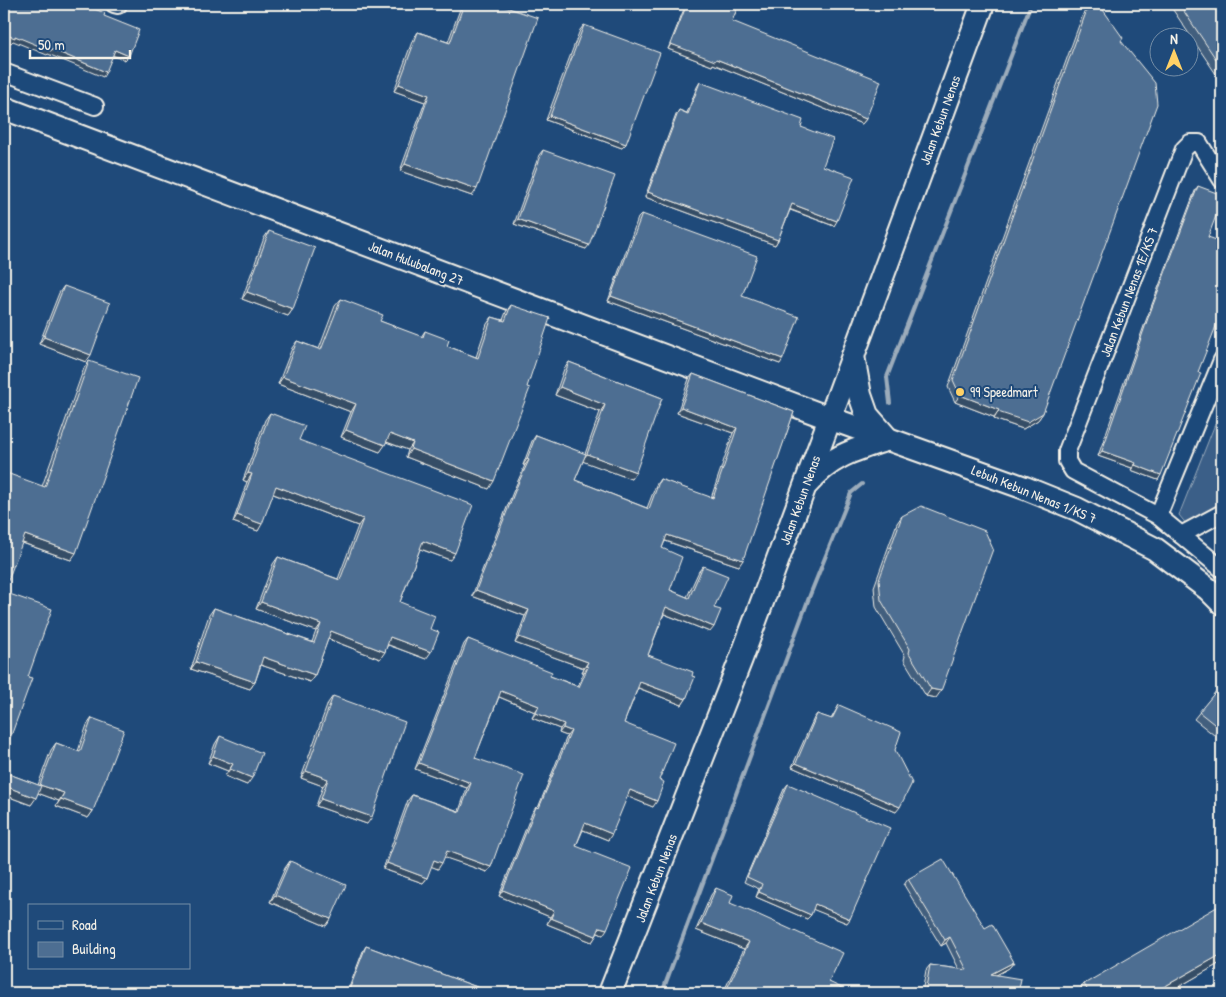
<svg xmlns="http://www.w3.org/2000/svg" width="1226" height="997" font-family="'Patrick Hand',sans-serif">
<rect width="100%" height="100%" fill="#1f4a7a"/>
<filter id="ink" filterUnits="userSpaceOnUse"><feTurbulence type="fractalNoise" baseFrequency=".02" numOctaves="2"/><feDisplacementMap in="SourceGraphic" scale="10" xChannelSelector="R" yChannelSelector="G"/><feConvolveMatrix kernelMatrix="1 2 1 2 8 2 1 2 1" color-interpolation-filters="sRGB"/></filter>
<g filter="url(#ink)">
<path fill="#3a5f88" stroke="#97a8b8" d="M1221,409L1222,503L1187,525L1179,515Z"/>
<g fill="none" stroke-linecap="round" stroke-linejoin="round">
<g stroke="#9cacbb" stroke-width="4">
<path d="M890,403L887,377L1031,4"/>
<path d="M662,993L810,595L851,493L862,484"/>
</g>
<defs>
<g id="street">
<path d="M114,4L118,5"/>
<path d="M4,72L95,106"/>
<path d="M1222,180L1199,143H1190L1184,149L1067,451V461L1073,471L1158,516L1222,569"/>
<path d="M1158,516L1222,360"/>
<path d="M1181,535L1222,513"/>
</g>
<g id="secondary">
<path d="M4,108L829,418L1025,488L1077,509L1155,549L1208,589L1222,603"/>
<path d="M853,356L860,395L867,415L887,438"/>
<path d="M808,483C832,455 855,450 888,439"/>
<path d="M610,993L741,659L983,4"/>
</g>
</defs>
<use href="#street" stroke="#f4f1e8" stroke-width="20"/>
<use href="#secondary" stroke="#f4f1e8" stroke-width="26"/>
<use href="#street" stroke="#1f4a7a" stroke-width="16"/>
<use href="#secondary" stroke="#1f4a7a" stroke-width="22"/>
</g>
<g fill="#425f7e" stroke="#f4f1e8">
<path d="M462,4H497L472,196L400,171L425,102L394,91L413,39L418,32L448,42Z"/>
<path d="M686,4H739L732,21L866,119L862,124L713,64L712,66L668,49Z"/>
<path d="M1169,4H1222V83Z"/>
<path d="M1088,7L1121,41L1043,413L1038,420L1023,429L994,419V417L955,402L948,387L1083,14Z"/>
<path d="M584,25L626,144L622,148L546,120L580,30Z"/>
<path d="M700,82L801,127L823,166L834,226L790,210L778,240L775,245L645,197L676,115L679,110L687,113L697,87Z"/>
<path d="M543,150L586,249L514,224L539,155Z"/>
<path d="M1198,186L1208,237L1198,372L1158,480L1131,470L1132,468L1098,456L1145,323L1195,191Z"/>
<path d="M642,214L742,296L780,364L608,301L638,218Z"/>
<path d="M269,231L293,309L288,316L242,299L264,238Z"/>
<path d="M64,286L86,362L39,344L59,293Z"/>
<path d="M341,299L380,321L421,337L425,331L447,346L476,357L487,324L492,317L503,320L506,312L511,305L489,489L406,457L408,450L386,442L380,452L341,437L351,412L278,384L292,348L297,341L319,349L335,306Z"/>
<path d="M89,361L71,560L22,543L84,368Z"/>
<path d="M569,362L662,398L631,479L583,461L575,480L647,508L656,485L660,479L711,498L733,433L677,413L689,379L693,374L794,412L739,566L665,541L662,548L670,590L687,597L699,571L703,566L714,608L710,632L664,614L648,655L692,676L686,699L682,705L638,688L624,723L659,780L653,807L627,796L608,840L583,830L576,846L603,935L598,933L592,942L547,924L550,917L499,896L532,813L536,807L538,808L567,736L559,733L560,729L532,718L535,712L499,697L475,758L487,872L444,857L438,869L431,866L427,878L423,883L383,869L408,800L412,795L459,811L467,788L415,769L464,644L468,639L550,676L578,686L584,672H582L584,668L515,643L525,616L472,596L513,492L525,465H523L532,441L536,435L585,454L600,412L555,395L564,369Z"/>
<path d="M270,413L299,440L450,560L420,549L400,602L430,629L426,659L388,645L380,659L328,639L315,675L310,682L261,665L255,682L250,689L191,669L209,615L214,608L312,642L316,631L256,609L273,564L278,557L338,579L358,526L273,494L258,531L233,522L247,482L243,480L265,420Z"/>
<path d="M902,516L936,698L926,696L904,660L905,656L876,607L874,587L897,523Z"/>
<path d="M1222,684V725L1214,735L1194,719Z"/>
<path d="M333,696L367,824L316,806L323,786L301,778L328,703Z"/>
<path d="M839,705L895,750L896,812L792,767L814,718L817,714L831,719Z"/>
<path d="M92,718L93,811L88,818L56,806L59,801L38,793L31,805L4,795V783L9,774L38,785L51,750L56,743L78,751L87,725Z"/>
<path d="M220,736L247,785L225,776L228,771L208,763L215,744Z"/>
<path d="M788,784L847,923L813,909L807,919L756,897L759,889L744,882L784,789Z"/>
<path d="M290,861L331,919L326,926L270,902L285,868Z"/>
<path d="M908,879L985,928L1014,962L1009,968L996,975L1018,993H922L926,970L930,965L959,969L946,943L941,946L904,885Z"/>
<path d="M716,888L730,903L829,982L844,993H723L744,949L696,930L711,895Z"/>
<path d="M366,946L493,993H347L363,951Z"/>
<path d="M1222,962L1168,993H1077L1084,984Z"/>
</g>
<g fill="#364d66" stroke="#f4f1e8">
<path d="M4,34L15,36L51,49L106,72L103,77L48,54L47,55L13,41L11,43L4,40Z"/>
<path d="M671,44L716,59L866,119L862,124L713,64L712,66L668,49Z"/>
<path d="M115,50L129,56L125,60L112,55Z"/>
<path d="M399,84L429,95L425,102L394,91Z"/>
<path d="M550,116L626,144L622,148L546,120Z"/>
<path d="M405,164L477,189L472,196L400,171Z"/>
<path d="M648,192L778,240L775,245L645,197Z"/>
<path d="M792,204L837,221L834,226L789,209Z"/>
<path d="M518,219L589,245L586,249L514,224Z"/>
<path d="M247,292L293,309L288,316L242,299Z"/>
<path d="M611,296L783,359L780,364L608,301Z"/>
<path d="M44,337L91,355L86,362L39,344Z"/>
<path d="M283,377L356,404L351,412L278,384Z"/>
<path d="M560,387L605,405L600,412L555,395Z"/>
<path d="M960,395L999,410L994,417L955,402Z"/>
<path d="M681,407L737,428L733,433L677,413Z"/>
<path d="M998,412L1043,413L1038,420L1023,429L994,419Z"/>
<path d="M346,430L385,445L380,452L341,437Z"/>
<path d="M390,434L413,443L408,450L384,441Z"/>
<path d="M411,449L494,481L489,489L406,457Z"/>
<path d="M1102,451L1136,463L1132,468L1098,456Z"/>
<path d="M587,454L636,472L631,479L582,461Z"/>
<path d="M527,459L529,460L525,465H523Z"/>
<path d="M1135,465L1161,475L1158,480L1131,470Z"/>
<path d="M248,473L252,474L247,482L243,480Z"/>
<path d="M276,486L363,519L358,526L271,493Z"/>
<path d="M237,515L262,524L258,531L233,522Z"/>
<path d="M25,535L76,553L71,560L20,542Z"/>
<path d="M667,535L743,560L739,566L663,540Z"/>
<path d="M423,541L455,553L450,560L418,548Z"/>
<path d="M476,590L529,610L525,616L472,596Z"/>
<path d="M261,602L321,624L316,631L256,609Z"/>
<path d="M666,607L714,627L710,632L662,613Z"/>
<path d="M331,631L385,652L380,659L326,638Z"/>
<path d="M390,637L431,652L426,659L386,644Z"/>
<path d="M519,637L588,662L584,668L515,643Z"/>
<path d="M263,657L315,675L310,682L258,664Z"/>
<path d="M196,662L255,682L250,689L191,669Z"/>
<path d="M586,666L588,667L584,672H582Z"/>
<path d="M640,682L686,699L682,705L636,687Z"/>
<path d="M931,689L941,691L936,698L926,696Z"/>
<path d="M501,691L539,706L535,712L497,696Z"/>
<path d="M536,713L564,724L560,729L532,718Z"/>
<path d="M563,728L571,731L567,736L559,733Z"/>
<path d="M4,734L11,736L6,743L4,742Z"/>
<path d="M213,756L233,764L228,771L208,763Z"/>
<path d="M419,763L471,783L467,788L415,769Z"/>
<path d="M796,763L900,807L896,812L792,767Z"/>
<path d="M230,769L252,778L247,785L225,776Z"/>
<path d="M306,771L328,779L323,786L301,778Z"/>
<path d="M40,785L64,793L59,801L35,792Z"/>
<path d="M5,786L36,798L31,805L4,795V788Z"/>
<path d="M630,790L657,801L653,807L626,796Z"/>
<path d="M61,799L93,811L88,818L56,806Z"/>
<path d="M321,799L372,817L367,824L316,806Z"/>
<path d="M585,823L612,834L608,840L581,829Z"/>
<path d="M447,851L491,867L487,872L443,857Z"/>
<path d="M434,860L442,863L438,869L430,866Z"/>
<path d="M387,863L427,878L423,883L383,869Z"/>
<path d="M503,890L554,911L550,917L499,896Z"/>
<path d="M759,892L811,915L807,919L756,897Z"/>
<path d="M275,895L331,919L326,926L270,902Z"/>
<path d="M815,904L850,919L847,923L812,909Z"/>
<path d="M551,918L596,936L592,942L547,924Z"/>
<path d="M701,923L749,942L744,949L696,930Z"/>
<path d="M600,927L607,929L603,935L596,932Z"/>
<path d="M950,937L946,943L941,946L945,940Z"/>
<path d="M1222,954V962L1168,993H1153Z"/>
<path d="M1014,962L1009,968L987,980L991,974Z"/>
</g>
<g fill="#4d6e92" stroke="#f4f1e8">
<path d="M4,4H81L105,13L104,16L139,30L129,56L115,50L106,72L51,49V51L15,36V38L4,34Z"/>
<path d="M464,4H497L538,18L477,189L405,164L429,95L399,84L418,32L450,43Z"/>
<path d="M687,4H739L732,21L881,81L866,119L716,59L715,61L671,44Z"/>
<path d="M1179,4H1222V68Z"/>
<path d="M1088,7H1101L1123,38L1121,41L1155,83L1157,104L1043,413L1028,422L998,412L999,410L960,395L953,380Z"/>
<path d="M584,25L660,53L626,144L550,116Z"/>
<path d="M700,82L803,120L801,127L833,139L823,166L854,177L837,221L792,204L778,240L648,192L679,110L688,114Z"/>
<path d="M543,150L615,176L589,245L518,219Z"/>
<path d="M1198,186L1222,195V200L1208,237L1222,242V311L1198,372L1201,373L1161,475L1135,465L1136,463L1102,451L1148,318Z"/>
<path d="M642,214L757,256L742,296L799,317L783,359L611,296Z"/>
<path d="M269,231L315,248L293,309L247,292Z"/>
<path d="M64,286L110,303L91,355L44,337Z"/>
<path d="M341,299L383,315L380,321L423,337L425,331L449,340L447,346L478,358L492,317L505,321L511,305L550,318L527,387L530,388L494,481L411,449L413,443L390,434L385,445L346,430L356,404L283,377L297,341L321,350Z"/>
<path d="M89,361L138,378L76,553L25,535L4,591V472L45,487Z"/>
<path d="M569,362L662,398L636,472L587,454L605,405L560,387Z"/>
<path d="M693,374L794,412L743,560L667,535L662,548L682,557L670,590L689,598L703,566L728,576L714,608L721,610L714,627L666,607L648,655L693,672L692,676L695,677L686,699L640,682L624,723L674,743L659,780L664,782L657,801L630,790L612,834L585,823L576,846L632,868L607,929L600,927L596,936L551,918L554,911L503,890L536,807L539,808L571,731L563,728L564,724L536,713L539,706L501,691L475,758L524,775L491,867L447,851L442,863L434,860L427,878L387,863L412,795L460,812L471,783L419,763L468,639L552,672L550,676L579,687L588,667L586,666L588,662L519,637L529,610L476,590L517,486L529,460L527,459L536,435L586,454L575,480L649,509L660,479L713,498L737,428L681,407Z"/>
<path d="M270,413L305,426L299,440L473,505L455,553L423,541L400,602L435,616L430,629L439,632L431,652L390,637L385,652L331,631L315,675L263,657L255,682L196,662L214,608L314,643L321,624L261,602L278,557L340,580L363,519L276,486L262,524L237,515L252,474L248,473Z"/>
<path d="M921,506L985,531L993,549L941,691L931,689L909,653L910,649L881,600L879,580L902,516Z"/>
<path d="M4,592L52,609L28,677L32,678L11,736L4,734Z"/>
<path d="M1222,684V724L1219,728L1199,712Z"/>
<path d="M333,696L405,722L372,817L321,799L328,779L306,771Z"/>
<path d="M839,705L901,732L895,750L912,783L900,807L796,763L817,714L832,719Z"/>
<path d="M92,718L124,730L93,811L61,799L64,793L40,785L56,743L80,752Z"/>
<path d="M220,736L262,753L252,778L230,769L233,764L213,756Z"/>
<path d="M9,774L41,786L36,798L5,786Z"/>
<path d="M788,784L890,828L850,919L815,904L811,915L759,892L762,884L747,877Z"/>
<path d="M943,859L985,928L992,924L1014,962L991,974L1021,979L1018,993H925L930,965L967,970L950,937L945,940L908,879Z"/>
<path d="M290,861L346,885L331,919L275,895Z"/>
<path d="M716,888L733,895L730,903L759,915L843,953L829,982L846,990L844,993H725L749,942L701,923Z"/>
<path d="M1222,904V954L1153,993H1089L1084,984Z"/>
<path d="M366,946L493,993H348Z"/>
</g>
</g>
<circle fill="#ffd166" stroke="#1f4a7a" stroke-width="2" cx="960" cy="392" r="5"/>
<g text-anchor="middle" stroke-width="4" stroke-linejoin="round" paint-order="stroke">
<g font-size="14" fill="#f4f1e8" stroke="#1f4a7a">
<text transform="translate(940 120) rotate(-70)" y="5">Jalan Kebun Nenas</text>
<text transform="translate(416 263) rotate(21)" y="5">Jalan Hulubalang 27</text>
<text transform="translate(1129 292) rotate(-69)" y="5">Jalan Kebun Nenas 1E/KS 7</text>
<text transform="translate(1034 494) rotate(22)" y="5">Lebuh Kebun Nenas 1/KS 7</text>
<text transform="translate(800 500) rotate(-70)" y="5">Jalan Kebun Nenas</text>
<text transform="translate(656 878) rotate(-69)" y="5">Jalan Kebun Nenas</text>
</g>
<g font-size="14" fill="#f4f1e8" stroke="#1f4a7a" text-anchor="start">
<text x="970" y="397">99 Speedmart</text>
</g>
</g>
<rect width="1226" height="997" fill="none" stroke="#1f4a7a" stroke-width="20"/>
<rect x="10" y="10" width="1206" height="977" fill="none" stroke="#f4f1e8" stroke-width="2" filter="url(#ink)"/>
<rect x="28" y="904" width="162" height="65" fill="#1f4a7a" stroke="#748da6"/>
<rect x="38" y="921" width="25" height="8" fill="#1f4a7a" stroke="#748da6"/>
<text x="72" y="930" font-size="15" fill="#f4f1e8">Road</text>
<rect x="38" y="942" width="25" height="15" fill="#4d6e92" stroke="#748da6"/>
<text x="72" y="954" font-size="15" fill="#f4f1e8">Building</text>
<g transform="translate(1174 52)"><circle r="24" fill="#1f4a7a" stroke="#748da6"/>
<path d="M0-4L9 19L0 12L-9 19Z" fill="#ffd166"/>
<text y="-8" font-size="14" font-weight="bold" text-anchor="middle" fill="#f4f1e8">N</text>
</g>
<path d="M30 50v8h100v-8" fill="none" stroke="#f4f1e8" stroke-width="2.5"/>
<text x="38" y="50" font-size="15" fill="#f4f1e8" stroke="#1f4a7a" stroke-width="4" paint-order="stroke">50 m</text>
</svg>
